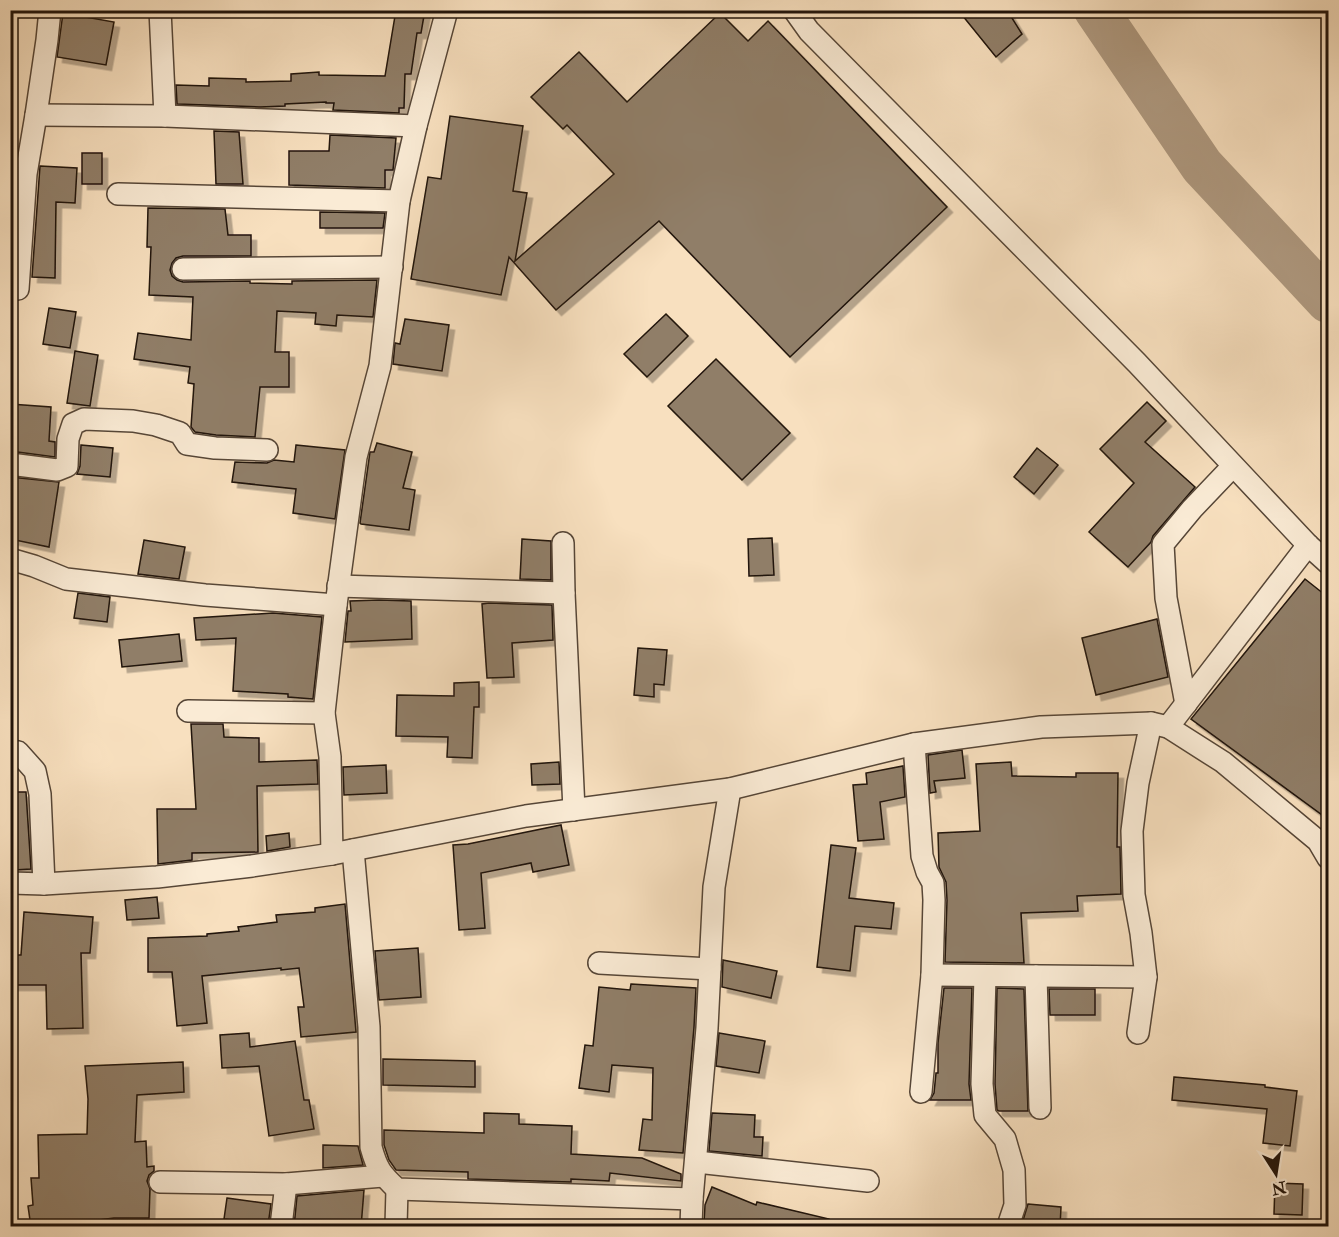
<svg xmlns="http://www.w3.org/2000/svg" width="1339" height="1237" font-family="'IM FELL Double Pica',serif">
<defs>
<filter id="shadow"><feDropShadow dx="5.5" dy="5.5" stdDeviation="0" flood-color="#0004"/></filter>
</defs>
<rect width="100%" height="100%" fill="#f8e0bf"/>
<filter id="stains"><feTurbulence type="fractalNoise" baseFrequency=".00333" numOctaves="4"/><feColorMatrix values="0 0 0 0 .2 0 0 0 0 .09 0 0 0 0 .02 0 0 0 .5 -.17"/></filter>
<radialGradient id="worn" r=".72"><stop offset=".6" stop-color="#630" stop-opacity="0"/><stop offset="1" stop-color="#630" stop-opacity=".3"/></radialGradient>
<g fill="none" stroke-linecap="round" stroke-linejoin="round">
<path stroke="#af9a81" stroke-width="44" d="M1096,10L1202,166L1328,301"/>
</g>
<g fill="#907e68" stroke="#20130a" stroke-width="1.5" filter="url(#shadow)">
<path d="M396,10H425L421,33H417L411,74H405L404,108H399V113L333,110L334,103H326V102L285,104V106L260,107L177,104L176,85L209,86V78L246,79V82L291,81V74L319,72V75L385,76Z"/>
<path d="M958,10H1007L1022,34L996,57Z"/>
<path d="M63,13L114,22L106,65L57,57Z"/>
<path d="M720,13L748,41L768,21L947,207L790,357L659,221L556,310L509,257L501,295L411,279L428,177L441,179L450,116L523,126L513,191L527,193L515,261L614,174L567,125L563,129L531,97L579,52L627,102Z"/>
<path d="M214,131L239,132L243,184H216Z"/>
<path d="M330,135L396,138L393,170H385V188L289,185V151H329Z"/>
<rect x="82" y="153" width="20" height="31"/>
<path d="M40,166L77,168L75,203L56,202L55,278L32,277Z"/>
<path d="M148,208L225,209L228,235H251V256H183L176,258L172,263L170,270L172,276L177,280L183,282L250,281V283L292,284V281L377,280L373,317L337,315L336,326L315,324L316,313L277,311L275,352H289V387H260L255,437L216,435L195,432L191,427L194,384L188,383L190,367L134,359L138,333L191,340L193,297L149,295L151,247H147Z"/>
<path d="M320,212L385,213L383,228H320Z"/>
<path d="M49,308L76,312L70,348L43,344Z"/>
<path d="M666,314L688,336L647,377L624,354Z"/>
<path d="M405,319L449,325L442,371L393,364L395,343L400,344Z"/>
<path d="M75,351L98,355L90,406L67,403Z"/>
<path d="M716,359L790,433L742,480L668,406Z"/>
<path d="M1147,402L1166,421L1145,442L1195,487L1153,536L1151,542L1128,567L1089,532L1134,483L1100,449Z"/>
<path d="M10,404L51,407L49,441L55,442V457L10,451Z"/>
<path d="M377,443L412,452L403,488L415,490L409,530L361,524L360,523L369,459L370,452H374Z"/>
<path d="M81,445L113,448L110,477L77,474L80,466Z"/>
<path d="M296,445L345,450L335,519L293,513L296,489L232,482L235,462L267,463L274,460L294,462Z"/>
<path d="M1037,448L1058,465L1034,494L1014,477Z"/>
<path d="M10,477L59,482L49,547L10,539Z"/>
<path d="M772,538L774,575L749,576L748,539Z"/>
<path d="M522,539L551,541V580L520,579Z"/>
<path d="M144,540L185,547L179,579L138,574Z"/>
<path d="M1305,579L1329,598V820L1191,719Z"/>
<path d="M78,593L110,597L107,622L74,618Z"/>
<path d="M379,600L411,601L412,639L345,642L348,611H351L350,601Z"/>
<path d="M489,603L552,605L553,640L512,643L514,677L487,678L482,604Z"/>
<path d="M273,613L322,617L313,699L288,697V694L233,691L236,638L196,640L194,618Z"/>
<path d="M1157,619L1168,677L1096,695L1082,638Z"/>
<path d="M179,634L182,661L122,667L119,640Z"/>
<path d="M638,648L667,650L664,685L654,684V697L634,695Z"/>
<path d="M479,682V707H474L472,758L447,757L448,737L396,736L397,695L454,696V683Z"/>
<path d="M191,724H223L224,737L259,738V762L317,760L318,784L257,786L258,852L192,853V860L158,864L157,809H196Z"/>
<path d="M962,750L965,778L934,781L936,792L930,793L928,755Z"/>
<path d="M559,762L560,784L532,785L531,764Z"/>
<path d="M1011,762L1012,776L1076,777V773H1118L1117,847H1120L1121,894L1077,896L1078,911L1021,913L1024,963L945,962L947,900L946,882L939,867L938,833L980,831L976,764Z"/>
<path d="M386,765L387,793L344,795L343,767Z"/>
<path d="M903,766L905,797L880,802L884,839L858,841L853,785L867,784L866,773Z"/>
<path d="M11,792H26L31,869L14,870Z"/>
<path d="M561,825L569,865L533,872L531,863L481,873L485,928L459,930L453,845L468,844Z"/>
<path d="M289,833L290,847L267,851L266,836Z"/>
<path d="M831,845L856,848L849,898L894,903L891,929L855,926L850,971L817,967Z"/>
<path d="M157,897L159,918L127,920L125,900Z"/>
<path d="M345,904L356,1032L301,1037L298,1007H304L299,968L281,970V968L202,976L207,1023L177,1026L172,972H148V938L207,936V934L239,931L238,927L277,922L276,915L315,912V908Z"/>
<path d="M24,912L93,917L90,953H81L83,1028L47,1029L46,985H10V955H21Z"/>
<path d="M418,948L421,997L379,1000L375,951Z"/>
<path d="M723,960L777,971L771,998L722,987Z"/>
<path d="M631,984L696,988L694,1027L683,1153L639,1150L643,1119L652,1120L653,1068L612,1065L609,1092L579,1088L585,1045L593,1046L599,987L630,990Z"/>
<path d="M944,988H972L969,1084L971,1100H930L934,1093L936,1073H938V1043Z"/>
<path d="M997,988L1024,989L1028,1111H999L997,1110L995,1084Z"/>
<path d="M1049,989H1095V1015H1050Z"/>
<path d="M249,1033L250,1047L295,1041L304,1100H309L314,1129L269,1136L259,1066L222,1068L220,1035Z"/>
<path d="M719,1033L765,1041L759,1073L716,1066Z"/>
<path d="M383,1059L475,1061V1087L383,1085Z"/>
<path d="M183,1062L184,1092L137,1095L135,1142L146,1141L147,1167L154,1166V1171L149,1175L147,1181L150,1189L149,1218H114L45,1227H31L28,1206L33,1205L31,1178H39L38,1135L87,1134L88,1099L85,1066Z"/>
<path d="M1174,1077L1265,1085V1087L1297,1091L1290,1146L1263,1143L1267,1109L1172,1100Z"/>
<path d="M484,1113L519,1114V1124L572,1126L571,1154L642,1158L681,1174V1181L610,1173L609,1181L571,1179V1182L468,1179V1172L396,1170L389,1160L384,1145V1130L484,1133Z"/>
<path d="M712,1113L755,1115L754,1137H763L762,1156L709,1151Z"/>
<path d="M323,1145L358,1146L363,1165L323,1168Z"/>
<path d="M1275,1183L1303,1184L1302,1215L1274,1214Z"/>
<path d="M712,1187L756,1205L757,1202L829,1219V1227H711L704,1223L705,1205Z"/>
<path d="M364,1190L361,1227H294L297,1196Z"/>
<path d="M227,1198L271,1204L268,1225L224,1219Z"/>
<path d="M1028,1204L1061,1207L1060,1227H1021Z"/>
</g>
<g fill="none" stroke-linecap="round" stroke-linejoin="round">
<defs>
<g id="street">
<path d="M160,10L165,116"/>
<path d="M794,10L809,31L1137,363L1308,545L1168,727"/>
<path d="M36,115L165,116L416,126"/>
<path d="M118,194L399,201"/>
<path d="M183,269L392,267"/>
<path d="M18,289L26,174L36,115L47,40L50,10"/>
<path d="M10,464L57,470L67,466L68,439L73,424L84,419L133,421L156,425L180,433L187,444L215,448L267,450"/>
<path d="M563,543L564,593L574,810"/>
<path d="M1308,545L1328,563"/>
<path d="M10,559L34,566L66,579L205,595L336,605"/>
<path d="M338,586L564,593"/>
<path d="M1186,704L1166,598L1163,544L1192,509L1233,466"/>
<path d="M188,711L324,713"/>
<path d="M914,744L922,856L927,872L933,883L934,900L932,975L921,1092"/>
<path d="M10,751L18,752L35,771L40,794L44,884"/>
<path d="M353,850L369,1027L371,1147C377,1169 381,1174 397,1189L692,1199"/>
<path d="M332,854L330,757L324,713L336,605L356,457L380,366L399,201L416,126L447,10"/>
<path d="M10,883L44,884L157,877L252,866L332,854L526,816L730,789L914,744L1041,727L1151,723L1168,727L1223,762L1318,841L1328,858"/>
<path d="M599,963L710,969"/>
<path d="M932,975L1146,977"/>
<path d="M985,976L982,1084L985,1115L1005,1139L1014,1170L1015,1205L1008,1226"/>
<path d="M1036,976L1040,1108"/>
<path d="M1138,1033L1146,977L1141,933L1134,895L1132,831L1138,783L1151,723"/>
<path d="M697,1162L868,1181"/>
<path d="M160,1182L286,1184L383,1176"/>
<path d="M281,1226L286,1184"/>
<path d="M396,1226L397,1189"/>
<path d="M691,1226L692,1199L707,1028L714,887L730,789"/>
</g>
</defs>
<use href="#street" stroke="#564637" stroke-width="24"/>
<use href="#street" stroke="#faebd5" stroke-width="21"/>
</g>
<rect width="1339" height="1237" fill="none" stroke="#f8e0bf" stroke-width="36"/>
<rect x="12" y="12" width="1315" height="1213" fill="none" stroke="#20130a" stroke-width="3"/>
<rect x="18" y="18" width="1303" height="1201" fill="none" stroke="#20130a" stroke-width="1.5"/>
<g transform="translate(1276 1174) rotate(168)" stroke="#faebd5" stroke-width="4.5" paint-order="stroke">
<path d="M0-4.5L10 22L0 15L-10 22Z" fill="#20130a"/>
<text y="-9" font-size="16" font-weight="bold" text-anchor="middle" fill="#20130a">N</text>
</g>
<rect width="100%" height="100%" filter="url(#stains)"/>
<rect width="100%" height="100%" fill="url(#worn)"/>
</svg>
